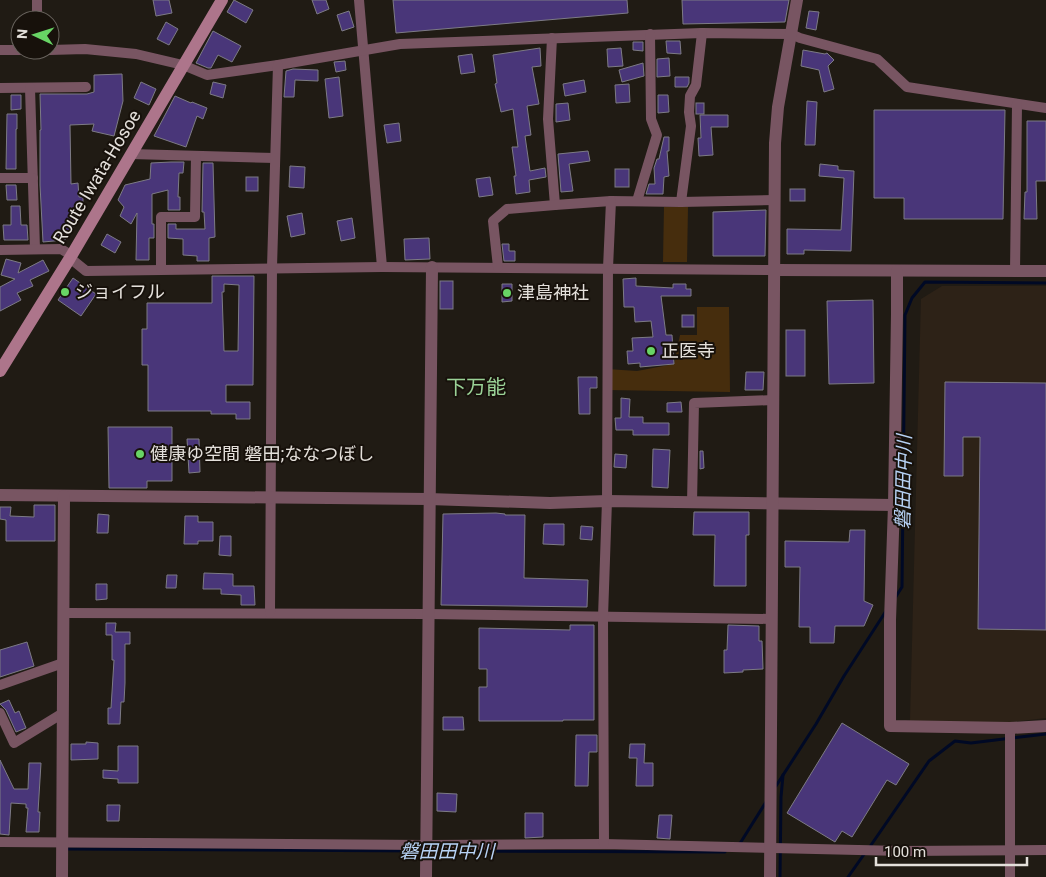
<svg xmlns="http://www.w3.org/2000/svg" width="1046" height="877" font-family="Roboto,'Noto Sans JP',sans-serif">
<rect width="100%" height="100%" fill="#201b14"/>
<path fill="#2d2217" d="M942,286H1046V718L995,724L910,721L921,299Z"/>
<g fill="#462d0d">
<path d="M664,207H688L687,262H663Z"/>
<path d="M697,307H729L730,392L607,390V369L637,371L674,364L680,335H697Z"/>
</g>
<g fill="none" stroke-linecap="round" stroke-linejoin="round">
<g stroke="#000925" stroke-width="3">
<path d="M895,598L902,587L905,315L912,298L925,282L1046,283"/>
<path d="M776,786L816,724L844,676L886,611"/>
<path d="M739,845L766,802"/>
<path d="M869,848L929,761L955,741L971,743L1046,734"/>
<path d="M68,849L423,851"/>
<path d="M429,851L725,852"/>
<path d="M780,877L781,797L783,775"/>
<path d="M848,877L865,853"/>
</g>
</g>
<g fill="#493679" stroke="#7d7b85" fill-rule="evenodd">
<path d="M153,0H169L172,13L156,16Z"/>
<path d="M234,0L253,10L246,23L227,12Z"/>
<path d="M312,0H326L329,9L317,14Z"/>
<path d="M393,0H627L628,13L396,33Z"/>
<path d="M682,0H789L785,22L683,24Z"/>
<path d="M349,11L354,27L342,31L337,15Z"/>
<path d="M809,11L819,12L816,30L806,28Z"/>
<path d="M166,22L178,29L169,45L157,39Z"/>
<path d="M213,31L241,46L232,62L218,55L211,68H208L196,63Z"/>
<path d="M666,41H680L681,54L667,53Z"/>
<path d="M633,42H643V51L633,50Z"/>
<path d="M540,48L541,66L532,67L539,104L527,106L531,135L525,136L530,171L545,168L546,177L529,180L530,192L516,194L514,176H516L512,147H518L513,109L501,112L495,84L497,83L493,55Z"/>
<path d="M621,48L623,66L608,67L607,49Z"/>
<path d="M803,50L825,54L827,53L834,60L828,66L834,89L824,92L819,70L801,66Z"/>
<path d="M472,54L475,72L461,74L458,56Z"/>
<path d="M669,58L670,76L657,77V59Z"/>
<path d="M345,61L346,70L336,72L334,62Z"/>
<path d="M643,63L644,76L622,82L619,70Z"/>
<path d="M293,69L318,70V81L295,80L294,97H284L286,71Z"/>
<path d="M122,74L123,101L114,136L92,131L94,124L70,125L71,184L78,183L79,197H83V206H76L77,222L65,240L43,242L40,185V130H41L40,94H87L94,92V75Z"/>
<path d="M339,77L343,116L329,118L325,79Z"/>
<path d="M675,77H689V83L687,87H675Z"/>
<path d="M584,80L586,92L565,96L563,84Z"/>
<path d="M141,82L156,89L149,105L134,98Z"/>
<path d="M213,82L226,85L223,98L210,94Z"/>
<path d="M629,84L630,102L616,103L615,85Z"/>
<path d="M11,95H21V109L11,110Z"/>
<path d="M658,95H668L669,112L658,113Z"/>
<path d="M175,96L191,103L192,102L207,108L203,119L197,116L186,147L154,136Z"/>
<path d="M807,101L817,102L815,145H805Z"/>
<path d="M568,103L570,120L556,122V104Z"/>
<rect x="696" y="103" width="8" height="11"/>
<path d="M874,110H1005L1003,219H904V198H874Z"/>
<path d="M7,114H17V129H16V169H6Z"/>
<path d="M700,115H728V127H711L713,155L699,156L698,138H701Z"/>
<path d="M1027,121H1046V181H1036L1037,219H1024L1025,192H1027Z"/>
<path d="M399,123L401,141L387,143L384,125Z"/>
<path d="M664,137H669V151H667L669,176L664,177L663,194H646L649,184H655L654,168L657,159H659Z"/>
<path d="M588,151L590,161L569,164L573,191L561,192L558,154Z"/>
<path d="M171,162H184L183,173H179L178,197H180V210H168V190L152,194V224H154V238H149V260H136L137,213L131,224L120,216L124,207L118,200L125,185L150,179L151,163Z"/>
<path d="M203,163H213L215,237L209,238V261H197V256L183,255V239L168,238V224H176V229H205L204,212H202Z"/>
<path d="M820,164L838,166V170L854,171L851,251L804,250V254H787V229L841,230L844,178L819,176Z"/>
<path d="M290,166L305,167L304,188L289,187Z"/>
<rect x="615" y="169" width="14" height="18"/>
<rect x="246" y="177" width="12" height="14"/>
<path d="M490,177L493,195L479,197L476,179Z"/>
<path d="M6,185H16L17,200H7Z"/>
<rect x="790" y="189" width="15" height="12"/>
<path d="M11,206H20L21,225H27L28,240H4L3,225H11Z"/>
<path d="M766,210L765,256H713V212Z"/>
<path d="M302,213L305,234L291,237L287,216Z"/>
<path d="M352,218L355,238L341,241L337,221Z"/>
<path d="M107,234L121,242L115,253L101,245Z"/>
<path d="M429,238L430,259L405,260L404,239Z"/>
<path d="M502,244H509V251H515V261H504Z"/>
<path d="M6,259L21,263L18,273L43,260L49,271L30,280L33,286L17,293L21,300L0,311V287L15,279L1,275Z"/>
<path d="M212,276H254L253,385H226V402H250V419H236V414H211V411H148V365H142V329H147V303H212ZM224,284L239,285L238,351H224L222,292H224Z"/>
<path d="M73,278L96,294L81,316L58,300Z"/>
<path d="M636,278V286L673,288V284H686V289H691V296H661L666,335H672L674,364L640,367V363L628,364L627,351H633L632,338L653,337L651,321L635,322L634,307H624L623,279Z"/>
<rect x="440" y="281" width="13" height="28"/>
<path d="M502,284H512V301L502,302Z"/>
<path d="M873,300L874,383L829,384L827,301Z"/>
<rect x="682" y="315" width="12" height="12"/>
<rect x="786" y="330" width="19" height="46"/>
<path d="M746,372H764L763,390H745Z"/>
<path d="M578,377H597V388H590V414H579Z"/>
<path d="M945,382L1046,383V630L978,629L980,437H963V476H944Z"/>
<path d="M621,398L630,399L629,417H643V423H669V435H633V430H616L615,418H621Z"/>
<path d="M681,402L682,412H667V403Z"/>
<path d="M108,427H172V481H147V488H109Z"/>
<path d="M187,439H199L200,472L189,473Z"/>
<path d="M653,449L670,450L668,488L652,487Z"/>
<path d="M700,451H703L704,468L700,469Z"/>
<path d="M615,454L627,455L626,468L614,467Z"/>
<path d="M34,505H55V541H6V520L0,519V507H11L10,516L34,517Z"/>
<path d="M694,512H749V535H746V586H714L715,535H693Z"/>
<path d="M496,513L505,514V515H525L524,578L588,580L587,607L441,605L443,514Z"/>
<path d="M98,514L109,515L108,533H97Z"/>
<path d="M185,516H198V522H213V541H198V544H184Z"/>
<path d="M544,524H564V545L543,544Z"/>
<path d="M581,526L593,527L592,540L580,539Z"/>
<path d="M850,530H865L864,601L873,605L864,626H835L834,643H810V627H799L800,567H785V541L849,542Z"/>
<path d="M220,536H231V556L219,555Z"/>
<path d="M204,573L233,574V586H254L255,605H241V595L221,594V589H203Z"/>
<path d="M167,575H177L176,588H166Z"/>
<path d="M96,584H107V599L96,600Z"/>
<path d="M106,623H116L115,632H130V644H125V683L124,702H121L120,724H108V708H111L114,660H112V635H106Z"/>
<path d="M570,625H594V720H563V721H479V687H487V669H479V628L570,630Z"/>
<path d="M728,625L759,626V641H762L763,669L743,670V672L724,673V650H727Z"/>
<path d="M27,642L34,666L0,677V650Z"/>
<path d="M9,700L15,713L19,711L26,728L16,732L6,710L0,704Z"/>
<path d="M443,717H463L464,730H443Z"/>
<path d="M842,723L909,764L896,785L887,780L852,837L842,831L835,842L787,813Z"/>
<path d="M576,735H597V752H589L588,786H575Z"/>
<path d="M86,742L98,743V759L71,760V744H86Z"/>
<path d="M630,744H645L644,763H653V786H636L637,758H629Z"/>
<path d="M118,746H138V783H118V779L103,778V770L118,771Z"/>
<path d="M0,760L14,789H28L29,763H41L38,812H40L39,832H26L28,808H26V804L11,803L9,835L0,834Z"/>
<path d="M437,793L457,794L456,812L437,811Z"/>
<path d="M107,805H120L119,821H107Z"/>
<path d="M525,813H543V837L525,838Z"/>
<path d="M659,815H672L670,839L657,838Z"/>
</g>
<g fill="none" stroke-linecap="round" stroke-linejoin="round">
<g stroke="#785562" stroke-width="10">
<path d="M37,0V20"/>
<path d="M359,0L382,267"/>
<path d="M552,38L548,119L555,205"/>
<path d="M0,50H27"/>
<path d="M50,50L85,49L136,54L183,65L207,75L278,65L400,44L702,33L791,34L800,38L877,59L907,87L1046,108"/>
<path d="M0,88L86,87"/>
<path d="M30,88L35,249"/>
<path d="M131,154L275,158"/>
<path d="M0,178H33"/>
<path d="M637,201L657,135L651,119L650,34"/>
<path d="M681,202L691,126L689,112L690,96L696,85L702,33"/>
<path d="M0,250L61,249L71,255"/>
<path d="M70,258L86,271L382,267L775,270"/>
<path d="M498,267L493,221L507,209L555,205L611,201L681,202L775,200"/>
<path d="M161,269V217H195L196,156"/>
<path d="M1015,272L1017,104"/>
<path d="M692,503L694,403L773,400"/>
<path d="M63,613L428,614L771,619"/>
<path d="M270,613L272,267L278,65"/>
<path d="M0,685L63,663"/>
<path d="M0,713L14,743L63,713"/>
<path d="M0,842L426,845L604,844L901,851L1046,850"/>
<path d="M604,844L603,617L607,501L608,268L611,201"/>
<path d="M1010,877V728"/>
</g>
<g stroke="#785562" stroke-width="12">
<path d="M775,270L1046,271"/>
<path d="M897,271V314L894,505L890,620V726L1010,728L1046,726"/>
<path d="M0,495L429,499L550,503L607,501L894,505"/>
<path d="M62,877L64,496"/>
<path d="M426,877L432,267"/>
<path d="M770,877L775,143L778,107L797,0"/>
</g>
<path stroke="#ad758b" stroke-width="12" d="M0,371L70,258L222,0"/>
</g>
<g fill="#68d465" stroke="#17110b" stroke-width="2">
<circle cx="65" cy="292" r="5"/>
<circle cx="507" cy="293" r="5"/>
<circle cx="651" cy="351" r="5"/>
<circle cx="140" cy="454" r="5"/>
</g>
<g text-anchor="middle" stroke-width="4" stroke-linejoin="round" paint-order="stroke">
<g font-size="18" fill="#e4e0db" stroke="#17110b">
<text transform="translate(97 177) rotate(-59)" y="6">Route Iwata-Hosoe</text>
</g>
<g font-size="18" fill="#e4e0db" stroke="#17110b" text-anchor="start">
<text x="75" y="298">ジョイフル</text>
<text x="517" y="299">津島神社</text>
<text x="661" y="357">正医寺</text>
<text x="150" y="460">健康ゆ空間 磐田;ななつぼし</text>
</g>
<g font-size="19" font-style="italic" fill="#b7d2f5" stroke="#17110b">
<text transform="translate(903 482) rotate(-89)" y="7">磐田田中川</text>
<text x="447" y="858">磐田田中川</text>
</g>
<g font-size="20" fill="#9ad297" stroke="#17110b">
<text x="476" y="394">下万能</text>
</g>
</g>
<g transform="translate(35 35) rotate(274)"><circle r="24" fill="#17110b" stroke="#69645e"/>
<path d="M0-4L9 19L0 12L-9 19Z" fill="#68d465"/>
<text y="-8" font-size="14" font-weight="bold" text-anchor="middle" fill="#e4e0db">N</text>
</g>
<path d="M876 857v8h151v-8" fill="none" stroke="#e4e0db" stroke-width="2.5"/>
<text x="884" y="857" font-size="15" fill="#e4e0db" stroke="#17110b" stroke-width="4" paint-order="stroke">100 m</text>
</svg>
